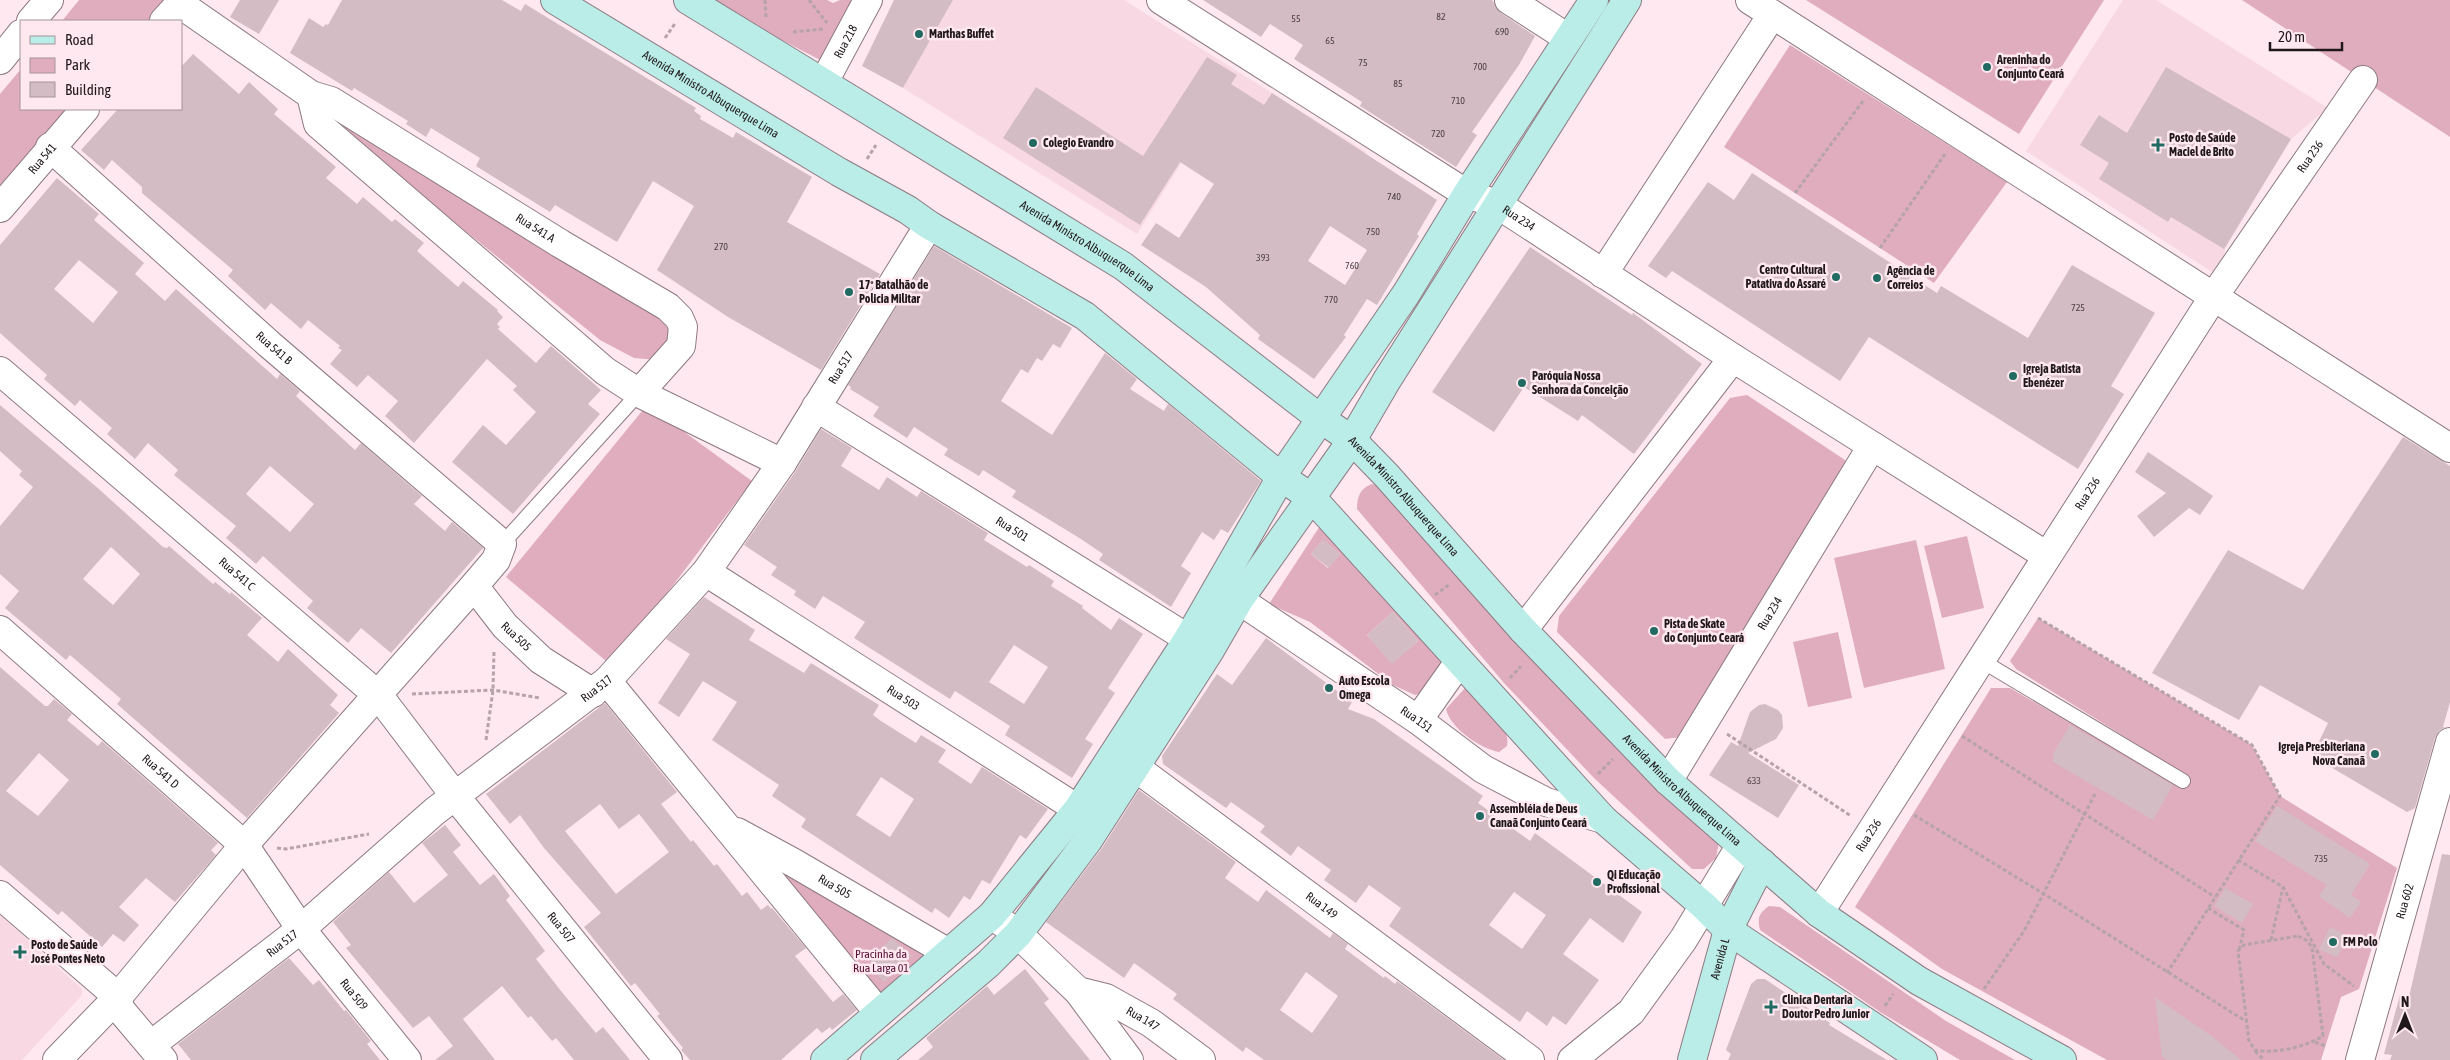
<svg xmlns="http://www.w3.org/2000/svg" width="2450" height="1060" font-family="'Asap Condensed',sans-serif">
<rect width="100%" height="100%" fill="#ffe8ef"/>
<g fill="#f8d9e3">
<path d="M953,0H1124L1366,152L1326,219L1197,138L1137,234L903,88Z"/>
<path d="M2123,0H2156L2328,108L2291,139L2225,249L2221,278L2026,151Z"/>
<path d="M0,915L82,989V995L22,1060H0Z"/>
</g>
<g fill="#e0adbf" fill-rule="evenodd">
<path d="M79,0H175L156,21H62Z"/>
<path d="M715,0H827L833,3L840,0H860L826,63L772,35Z"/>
<path d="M1806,0H2104L2019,134Z"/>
<path d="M2242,0H2450V137Z"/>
<path d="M1790,45L2007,182L1934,283L1724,147Z"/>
<path d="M21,69V109H81L0,202V94Z"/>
<path d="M300,97L679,320L657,360L634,358L600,340Z"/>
<path d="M1747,395L1845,460L1848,472L1681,737L1665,739L1557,632L1559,616L1730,398Z"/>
<path d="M647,405L752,481L612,666L506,577Z"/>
<path d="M1372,484L1383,487L1719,842L1716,858L1704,869H1692L1594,778L1504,683L1357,509C1357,497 1360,488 1372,484Z"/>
<path d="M1320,526L1444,655L1429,690L1415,695L1393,685L1310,622L1269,604ZM1323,540L1340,554L1328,568L1311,554ZM1393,612L1418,641L1392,663L1367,635Z"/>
<path d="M1967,536L1984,608L1942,618L1924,546Z"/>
<path d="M1916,540L1945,669L1864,688L1834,558Z"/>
<path d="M2038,618L2252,745L2280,796L2397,868L2359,989L2341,997L2321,1060H2107L1942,969L1855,907L1991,688H2010L2180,787L2186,775L2016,669L2010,661Z"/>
<path d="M1838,632L1852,698L1808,707L1793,642Z"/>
<path d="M1466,687C1480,701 1512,725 1507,746L1499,752C1481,749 1450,728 1446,709Z"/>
<path d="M727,815L927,954L883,1001Z"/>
<path d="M1769,906L1780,907L1946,1021L2015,1060H1960L1880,1012L1760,930C1757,918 1759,913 1769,906Z"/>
</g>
<g fill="#d3bcc4" fill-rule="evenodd">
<path d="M240,0H279L259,34L230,17Z"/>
<path d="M342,0H502L521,11L525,4L696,108L694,111L701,116L700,119L733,138L736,132L812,177L787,222L880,274L821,370L728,317L657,270L694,206L653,181L617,242L555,205L550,212L476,166L480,158L431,128L426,137L406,124L408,121L354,88L352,91L290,53L309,18L323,27L326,24L328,25Z"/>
<path d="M894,0H953L903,88L862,66Z"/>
<path d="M1203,0H1492L1501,13L1535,36L1519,65L1472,132L1477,135L1456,167L1360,106L1362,102L1294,59L1303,45L1270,24L1261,37Z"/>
<path d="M193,54L239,94L249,82L278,109L274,114L336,167L326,178L357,204L363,197L392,222L395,219L424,243L417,251L458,287L463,281L498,310L497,311L503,317L497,324L500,327L498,329L536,363L551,346L601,390L588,404L600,414L513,514L452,462L483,425L506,445L536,412L513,390L517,386L487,359L414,443L385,416L398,401L368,375L357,387L330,364L342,350L338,348L340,346L308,320L301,329L271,303L265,310L228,276L233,270L142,193V187L112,160L104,170L81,150L118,109H181V67Z"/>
<path d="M1207,57L1237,75L1231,84L1264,105L1272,93L1437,200L1417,234L1419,236L1377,305L1367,299L1344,335L1346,337L1314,379L1258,339L1260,335L1206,287L1141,245L1156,223L1179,238L1214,184L1180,162L1140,225L1003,138L1036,87L1143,156ZM1330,226L1367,250L1345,285L1308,261Z"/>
<path d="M2166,67L2291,139L2224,249L2171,217L2168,222L2099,179L2109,163L2080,145L2099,115L2127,133Z"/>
<path d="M1752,173L1937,293L1941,286L2028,338L2072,265L2155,313L2111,386L2124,394L2078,469L1869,337L1840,381L1672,271L1666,278L1648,266L1708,182L1734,200Z"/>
<path d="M57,178L99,214L94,220L144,263L135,274L165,301L176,289L277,379L280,374L300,391L296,396L355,450L361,443L422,496L414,504L445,531L452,522L483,548L391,653L361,628L348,643L307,608L313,601L263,556L256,564L226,538L236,526L174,475L178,470L148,443L135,459L107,434L112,428L80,400L75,406L44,379L47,375L0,333V245ZM79,260L118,292L93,323L54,289ZM270,466L314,504L290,532L246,494Z"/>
<path d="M934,246L1072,328L1060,348L1053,344L1042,361L1037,358L1028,373L1021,369L1001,401L1052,435L1105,353L1137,379L1130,389L1164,411L1168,404L1261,481L1228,533L1221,529L1214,540L1202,532L1181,566L1191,573L1171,607L1099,560L1103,554L1081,539L1012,497L1016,491L983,470L979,476L944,455L948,449L914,427L907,438L873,416L879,407L850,389L851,387L848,385Z"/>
<path d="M1530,247L1632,315L1633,313L1702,364L1634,454L1582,415L1578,421L1524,387L1494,432L1432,392Z"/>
<path d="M0,405L100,490L163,547L167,548L169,546L213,584L215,582L230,594L231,592L262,618L247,635L278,662L288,649L338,695L330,705L339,713L247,818L117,704L121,699L70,655L66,660L5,608L19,591L0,574V526L33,487L19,475L22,471L0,451ZM111,547L140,574L113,605L83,579Z"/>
<path d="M821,429L852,448L841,466L879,490L887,477L917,497L921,491L988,533L984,540L1027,567L1029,565L1054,581L1051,586L1083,606L1082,608L1111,630L1119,618L1143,634L1108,688L1115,693L1085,739L1093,744L1072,778L1005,735L1010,726L955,691L950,699L854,638L865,622L823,596L815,609L794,595L796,591L771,575L777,567L744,545L795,472ZM1014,645L1048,667L1024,704L989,682Z"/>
<path d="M2403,437L2450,466V702L2443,727H2445L2439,731L2435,738L2415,808L2407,812L2312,756L2328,723L2260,685L2239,720L2152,673L2228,550L2303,590Z"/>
<path d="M2148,452L2213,496L2200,515L2189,508L2154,537L2137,516L2166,493L2135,472Z"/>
<path d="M1323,539L1340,554L1329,568L1311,554Z"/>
<path d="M704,597L755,630L749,640L804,673L811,663L879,705L873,715L881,721L916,743L921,735L946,750L938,762L971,784L982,767L1048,809L1026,839L1020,835L990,884L982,880L970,900L964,896L949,918L935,908L932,913L801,827L806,819L772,796L779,785L712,740L737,702L703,681L679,717L658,703L690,654L666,639ZM881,777L914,799L890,837L856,815Z"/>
<path d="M1393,612L1418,641L1392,664L1367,635Z"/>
<path d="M1266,638L1352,702L1348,709L1374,719L1483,796L1478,803L1530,841L1535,833L1642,912L1623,943L1590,918L1563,954L1599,980L1566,1025L1553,1016L1547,1026L1527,1011L1520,1022L1389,926L1401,908L1369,885L1356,903L1324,880L1331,870L1298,846L1291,856L1260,832L1265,826L1231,802L1226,808L1163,764L1162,756L1217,674L1232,685ZM1514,892L1546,915L1522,949L1489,925Z"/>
<path d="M0,667L45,706H48L54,699L72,714L67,720L98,746L102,741L218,843L211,850L216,855L175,902L146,878L119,907L139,925L124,942L113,934L102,947L62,911L58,915L0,865ZM39,753L69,780L38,816L6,791Z"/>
<path d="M605,703L677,792L661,804L691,842L693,840L714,866L717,864L742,896L747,892L761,910L768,905L771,909L772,908L806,948L795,956L833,1002L843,994L857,1010L832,1030L830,1027L822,1033L817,1028L781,1060H690L681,1050L683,1048L657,1016L660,1014L635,983L631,986L584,927L601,913L544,848L520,815L510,824L486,794ZM600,804L619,829L639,814L669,852L616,894L565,831Z"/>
<path d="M1765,704L1778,710L1782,715L1783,728L1776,739L1748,753L1799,785L1778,818L1709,775L1731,742L1738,746L1750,712L1759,705Z"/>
<path d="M2070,725L2173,785L2153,820L2053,762V754Z"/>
<path d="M1139,790L1236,862L1225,878L1258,902L1266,890L1330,938L1333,933L1348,944L1345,949L1384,978L1385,976L1395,984L1397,981L1504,1060H1264L1246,1047L1243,1052L1173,999L1177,994L1134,963L1124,978L1046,922L1102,848ZM1306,972L1338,996L1312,1033L1280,1010Z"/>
<path d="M2277,806L2370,864L2351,895L2361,902L2350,918L2319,896L2327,885L2255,841Z"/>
<path d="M445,825L461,845L453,852L480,885L494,874L510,896L506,900L545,951L536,959L561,991L596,1033L603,1027L630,1060H574L556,1038L552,1041L531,1016L528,1018L502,986L463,1019L495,1060H435L453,1046L429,1016L413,1028L346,948L351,945L333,922L389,872L414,903L448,875L422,843Z"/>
<path d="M2442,854L2450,855V1060H2390L2392,1055L2384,1054L2400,995L2409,997Z"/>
<path d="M2225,888L2253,904L2242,923L2214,906Z"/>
<path d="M2330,927L2348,936L2337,957L2319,949Z"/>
<path d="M892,938L912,956L884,982L870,967V959Z"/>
<path d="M289,958L313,985L319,980L344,1011L346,1010L371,1041L367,1044L380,1060H191L178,1044Z"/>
<path d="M1025,969L1049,999L1044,1003L1090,1060H918L933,1047L926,1038L987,986L994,995Z"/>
<path d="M1757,979H1765L1830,1023L1829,1025L1887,1060H1728L1731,1054L1726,1050L1751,984Z"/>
<path d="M2155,997L2213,1037L2241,1060H2167L2162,1056Z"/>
</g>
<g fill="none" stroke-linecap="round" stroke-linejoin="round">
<defs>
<g id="lane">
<path d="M502,544L639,393"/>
<path d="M1982,661L2183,781"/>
</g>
<g id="street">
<path id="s1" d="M1161,0L1467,194L1497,204L1733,358L2047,556"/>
<path d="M1509,0L1568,38"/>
<path d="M1750,0L2450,448"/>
<path id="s2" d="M180,4L311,95L331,101L561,244L668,307L679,318L683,327L681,346L639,393"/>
<path d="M31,21L49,0"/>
<path d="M164,21L183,0"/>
<path d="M0,60L21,34"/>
<path id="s3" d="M824,82L868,0"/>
<path d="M311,95L318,124L605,371L639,393L782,463"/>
<path id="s4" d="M50,147L269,344L502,544L496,560L474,586L244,845L118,997L57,1060"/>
<path id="s5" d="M0,208L85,109"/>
<path d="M1603,274L1772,15"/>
<path id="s6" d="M0,371L379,696L455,796L668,1060"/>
<path id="s7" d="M816,407L1208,651"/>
<path id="s8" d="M706,572L1098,822"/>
<path id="s9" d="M474,586L505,626L541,660L593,693"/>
<path id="s10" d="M1239,600L1418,720L1483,769L1546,802L1603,819"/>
<path id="s11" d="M0,630L244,845L301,929L407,1060"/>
<path d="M1523,630L1733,358"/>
<path d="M607,681L879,1013"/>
<path d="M1418,720L1459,662"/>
<path id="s12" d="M1116,753L1530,1060"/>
<path id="s13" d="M1668,781L1872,446"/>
<path id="s14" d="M737,832L794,863L947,952"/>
<path d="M0,895L118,997L120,1009L163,1060"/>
<path id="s15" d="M1819,913L2214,296L2363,80"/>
<path id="s16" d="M992,915L1018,934L1078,991L1106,998L1151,1023L1201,1060"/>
<path d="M1078,991L1129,1060"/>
<path id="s17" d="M151,1045L301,929L435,811L607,681L706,572L782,463L929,225"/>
<path d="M1572,1060L1631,1012L1683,940L1741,845"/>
<path id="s18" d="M2360,1060L2450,742"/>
</g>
<g id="secondary">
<path id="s19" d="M555,0L839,172L908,210L929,225L1085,316L1281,477L1312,498L1603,819L1704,906L1728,930L1923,1060"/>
<path id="s20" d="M688,0L1123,266L1321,419L1352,440L1387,476L1523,630L1668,781L1741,845L1819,913L1919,981L2062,1060"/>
<path d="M825,1060L992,915L1078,809L1188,639L1281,477L1406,294L1467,194L1594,0"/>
<path d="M875,1060L988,964L1018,934L1089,839L1209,652L1239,600L1352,440L1387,380L1627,0"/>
<path id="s21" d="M1692,1060L1728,930L1762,863"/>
</g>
</defs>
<use href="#lane" stroke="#8d7980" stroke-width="16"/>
<use href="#street" stroke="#8d7980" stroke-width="30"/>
<use href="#secondary" stroke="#8d7980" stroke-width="30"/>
<g stroke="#b5a3a8" stroke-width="3" stroke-dasharray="4 2.5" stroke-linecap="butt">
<path d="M765,0L766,17"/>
<path d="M809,0L827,23"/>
<path d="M793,32L824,29"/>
<path d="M665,38L676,22"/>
<path d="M867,159L876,145"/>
<path d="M1795,193L1863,101"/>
<path d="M1880,248L1945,154"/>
<path d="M1435,595L1450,584"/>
<path d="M2038,618L2252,745L2280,796L2167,973"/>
<path d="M1510,678L1521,666"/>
<path d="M412,694L493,690L540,698"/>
<path d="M1727,734L1851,816"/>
<path d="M1962,736L2215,897"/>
<path d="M486,740L493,690L494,651"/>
<path d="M1598,774L1613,759"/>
<path d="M1914,815L2044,894L2247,1022"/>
<path d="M277,848L286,849L369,834"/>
<path d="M2238,860L2283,887L2324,964L2354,986"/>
<path d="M2208,908L2244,930L2239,950"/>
<path d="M2298,936L2306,940L2312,947L2323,1036C2306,1047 2274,1054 2255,1050L2249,1041L2238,951L2244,945Z"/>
<path d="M2271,940L2283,887"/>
<path d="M1984,989L2024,931L2095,794"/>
<path d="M1885,1006L1893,994"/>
<path d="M2315,1042L2326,1046"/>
<path d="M2255,1051L2264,1060"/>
</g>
<use href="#lane" stroke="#fff" stroke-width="14"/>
<use href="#street" stroke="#fff" stroke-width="28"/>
<use href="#secondary" stroke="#bbede8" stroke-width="28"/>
</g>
<g fill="#216a61" stroke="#ffe8ef" stroke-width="2">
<circle cx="919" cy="34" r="5"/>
<circle cx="1987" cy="67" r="5"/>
<circle cx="1033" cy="143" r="5"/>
<path d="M2155.5 137.5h5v5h5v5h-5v5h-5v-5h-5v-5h5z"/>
<circle cx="1836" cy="277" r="5"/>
<circle cx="1877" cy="278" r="5"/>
<circle cx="849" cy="292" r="5"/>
<circle cx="2013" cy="376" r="5"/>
<circle cx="1522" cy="383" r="5"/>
<circle cx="1654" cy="631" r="5"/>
<circle cx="1329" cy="688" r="5"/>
<circle cx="2375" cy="754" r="5"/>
<circle cx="1480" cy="816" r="5"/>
<circle cx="1597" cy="882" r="5"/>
<circle cx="2333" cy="942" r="5"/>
<path d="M17.5 944.5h5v5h5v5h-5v5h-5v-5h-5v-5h5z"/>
<path d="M1768.5 999.5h5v5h5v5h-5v5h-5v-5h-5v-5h5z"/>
</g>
<g text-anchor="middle" stroke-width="5" stroke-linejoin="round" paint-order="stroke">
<g font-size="10" fill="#4d4145">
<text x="1441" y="20">82</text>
<text x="1296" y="22">55</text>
<text x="1502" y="35">690</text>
<text x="1330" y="44">65</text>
<text x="1363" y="66">75</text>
<text x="1480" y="70">700</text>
<text x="1398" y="87">85</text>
<text x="1458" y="104">710</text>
<text x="1438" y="137">720</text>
<text x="1394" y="200">740</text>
<text x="1373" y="235">750</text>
<text x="721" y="250">270</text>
<text x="1263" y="261">393</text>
<text x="1352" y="269">760</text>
<text x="1331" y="303">770</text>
<text x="2078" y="311">725</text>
<text x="1754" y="784">633</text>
<text x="2321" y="862">735</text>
</g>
<g font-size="12" font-weight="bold" fill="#20181b" stroke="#ffe8ef" text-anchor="start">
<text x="929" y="38">Marthas Buffet</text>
<text x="1997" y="64">Areninha do<tspan x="1997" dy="14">Conjunto Ceará</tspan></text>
<text x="2169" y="142">Posto de Saúde<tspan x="2169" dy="14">Maciel de Brito</tspan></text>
<text x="1043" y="147">Colegio Evandro</text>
<text x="1826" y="274" text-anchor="end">Centro Cultural<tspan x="1826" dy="14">Patativa do Assaré</tspan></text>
<text x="1887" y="275">Agência de<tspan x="1887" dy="14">Correios</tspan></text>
<text x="859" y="289">17º Batalhão de<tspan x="859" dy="14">Policia Militar</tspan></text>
<text x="2023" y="373">Igreja Batista<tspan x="2023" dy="14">Ebenézer</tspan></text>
<text x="1532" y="380">Paróquia Nossa<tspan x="1532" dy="14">Senhora da Conceição</tspan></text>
<text x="1664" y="628">Pista de Skate<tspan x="1664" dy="14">do Conjunto Ceará</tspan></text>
<text x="1339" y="685">Auto Escola<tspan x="1339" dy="14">Omega</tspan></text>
<text x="2365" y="751" text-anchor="end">Igreja Presbiteriana<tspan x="2365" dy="14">Nova Canaã</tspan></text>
<text x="1490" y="813">Assembléia de Deus<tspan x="1490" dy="14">Canaã Conjunto Ceará</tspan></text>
<text x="1607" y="879">Qi Educação<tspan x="1607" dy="14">Profissional</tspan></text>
<text x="2343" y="946">FM Polo</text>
<text x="31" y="949">Posto de Saúde<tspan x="31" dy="14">José Pontes Neto</tspan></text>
<text x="1782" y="1004">Clinica Dentaria<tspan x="1782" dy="14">Doutor Pedro Junior</tspan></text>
</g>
<g font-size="12" fill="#20181b" stroke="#ffe8ef">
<text dy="4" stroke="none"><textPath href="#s3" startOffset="46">Rua 218</textPath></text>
<text dy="4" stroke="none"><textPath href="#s19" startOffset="182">Avenida Ministro Albuquerque Lima</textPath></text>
<text dy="4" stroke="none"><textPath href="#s15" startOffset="902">Rua 236</textPath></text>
<text dy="4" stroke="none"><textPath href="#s5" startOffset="65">Rua 541</textPath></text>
<text dy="4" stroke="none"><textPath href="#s1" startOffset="420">Rua 234</textPath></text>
<text dy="4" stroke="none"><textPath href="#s2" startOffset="421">Rua 541 A</textPath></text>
<text dy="4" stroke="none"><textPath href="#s20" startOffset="469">Avenida Ministro Albuquerque Lima</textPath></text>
<text dy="4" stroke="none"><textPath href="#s4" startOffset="301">Rua 541 B</textPath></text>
<text dy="4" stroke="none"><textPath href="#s17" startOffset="976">Rua 517</textPath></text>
<text dy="4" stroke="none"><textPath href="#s15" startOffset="498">Rua 236</textPath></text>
<text dy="4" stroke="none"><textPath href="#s20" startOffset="874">Avenida Ministro Albuquerque Lima</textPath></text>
<text dy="4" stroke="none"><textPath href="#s7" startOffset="231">Rua 501</textPath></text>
<text dy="4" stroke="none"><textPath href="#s6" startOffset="312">Rua 541 C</textPath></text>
<text dy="4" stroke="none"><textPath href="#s13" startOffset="196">Rua 234</textPath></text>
<text dy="4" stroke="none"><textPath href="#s9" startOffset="66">Rua 505</textPath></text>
<text dy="4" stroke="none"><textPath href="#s17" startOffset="571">Rua 517</textPath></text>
<text dy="4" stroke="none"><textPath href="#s8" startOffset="234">Rua 503</textPath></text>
<text dy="4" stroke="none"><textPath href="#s10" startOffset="214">Rua 151</textPath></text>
<text dy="4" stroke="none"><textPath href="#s11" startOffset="214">Rua 541 D</textPath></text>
<text dy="4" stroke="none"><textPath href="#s20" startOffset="1279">Avenida Ministro Albuquerque Lima</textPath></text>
<text dy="4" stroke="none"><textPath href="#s15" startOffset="92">Rua 236</textPath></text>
<text dy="4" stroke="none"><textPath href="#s14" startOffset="112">Rua 505</textPath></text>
<text dy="4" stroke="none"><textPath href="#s18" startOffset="165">Rua 602</textPath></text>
<text dy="4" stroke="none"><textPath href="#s12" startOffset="256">Rua 149</textPath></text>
<text dy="4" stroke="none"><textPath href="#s6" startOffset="794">Rua 507</textPath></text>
<text dy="4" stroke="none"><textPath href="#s17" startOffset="166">Rua 517</textPath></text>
<text dy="4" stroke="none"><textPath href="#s21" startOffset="105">Avenida L</textPath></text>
<text dy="4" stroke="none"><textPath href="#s11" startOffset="511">Rua 509</textPath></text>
<text dy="4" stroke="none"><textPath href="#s16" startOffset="186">Rua 147</textPath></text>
</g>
<g font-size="12" fill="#560f33" stroke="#ffe8ef">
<text x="881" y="958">Pracinha da<tspan x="881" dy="14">Rua Larga 01</tspan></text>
</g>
</g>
<rect x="20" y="20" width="162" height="90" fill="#ffe8ef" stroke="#a6959a"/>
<rect x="30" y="36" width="25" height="8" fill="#bbede8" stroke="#a6959a"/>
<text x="65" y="45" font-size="15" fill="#20181b">Road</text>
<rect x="30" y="58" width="25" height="15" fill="#e0adbf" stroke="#a6959a"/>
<text x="65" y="70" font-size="15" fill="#20181b">Park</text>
<rect x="30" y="82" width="25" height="15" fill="#d3bcc4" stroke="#a6959a"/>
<text x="65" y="95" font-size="15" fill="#20181b">Building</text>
<g transform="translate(2405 1015)" stroke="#ffe8ef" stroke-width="4" paint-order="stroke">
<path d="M0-4L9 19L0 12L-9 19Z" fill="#20181b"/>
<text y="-8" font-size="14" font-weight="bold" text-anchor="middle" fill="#20181b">N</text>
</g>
<path d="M2270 42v8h72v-8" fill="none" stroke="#20181b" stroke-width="2.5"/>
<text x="2278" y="42" font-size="15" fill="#20181b" stroke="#ffe8ef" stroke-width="4" paint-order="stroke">20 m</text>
</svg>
